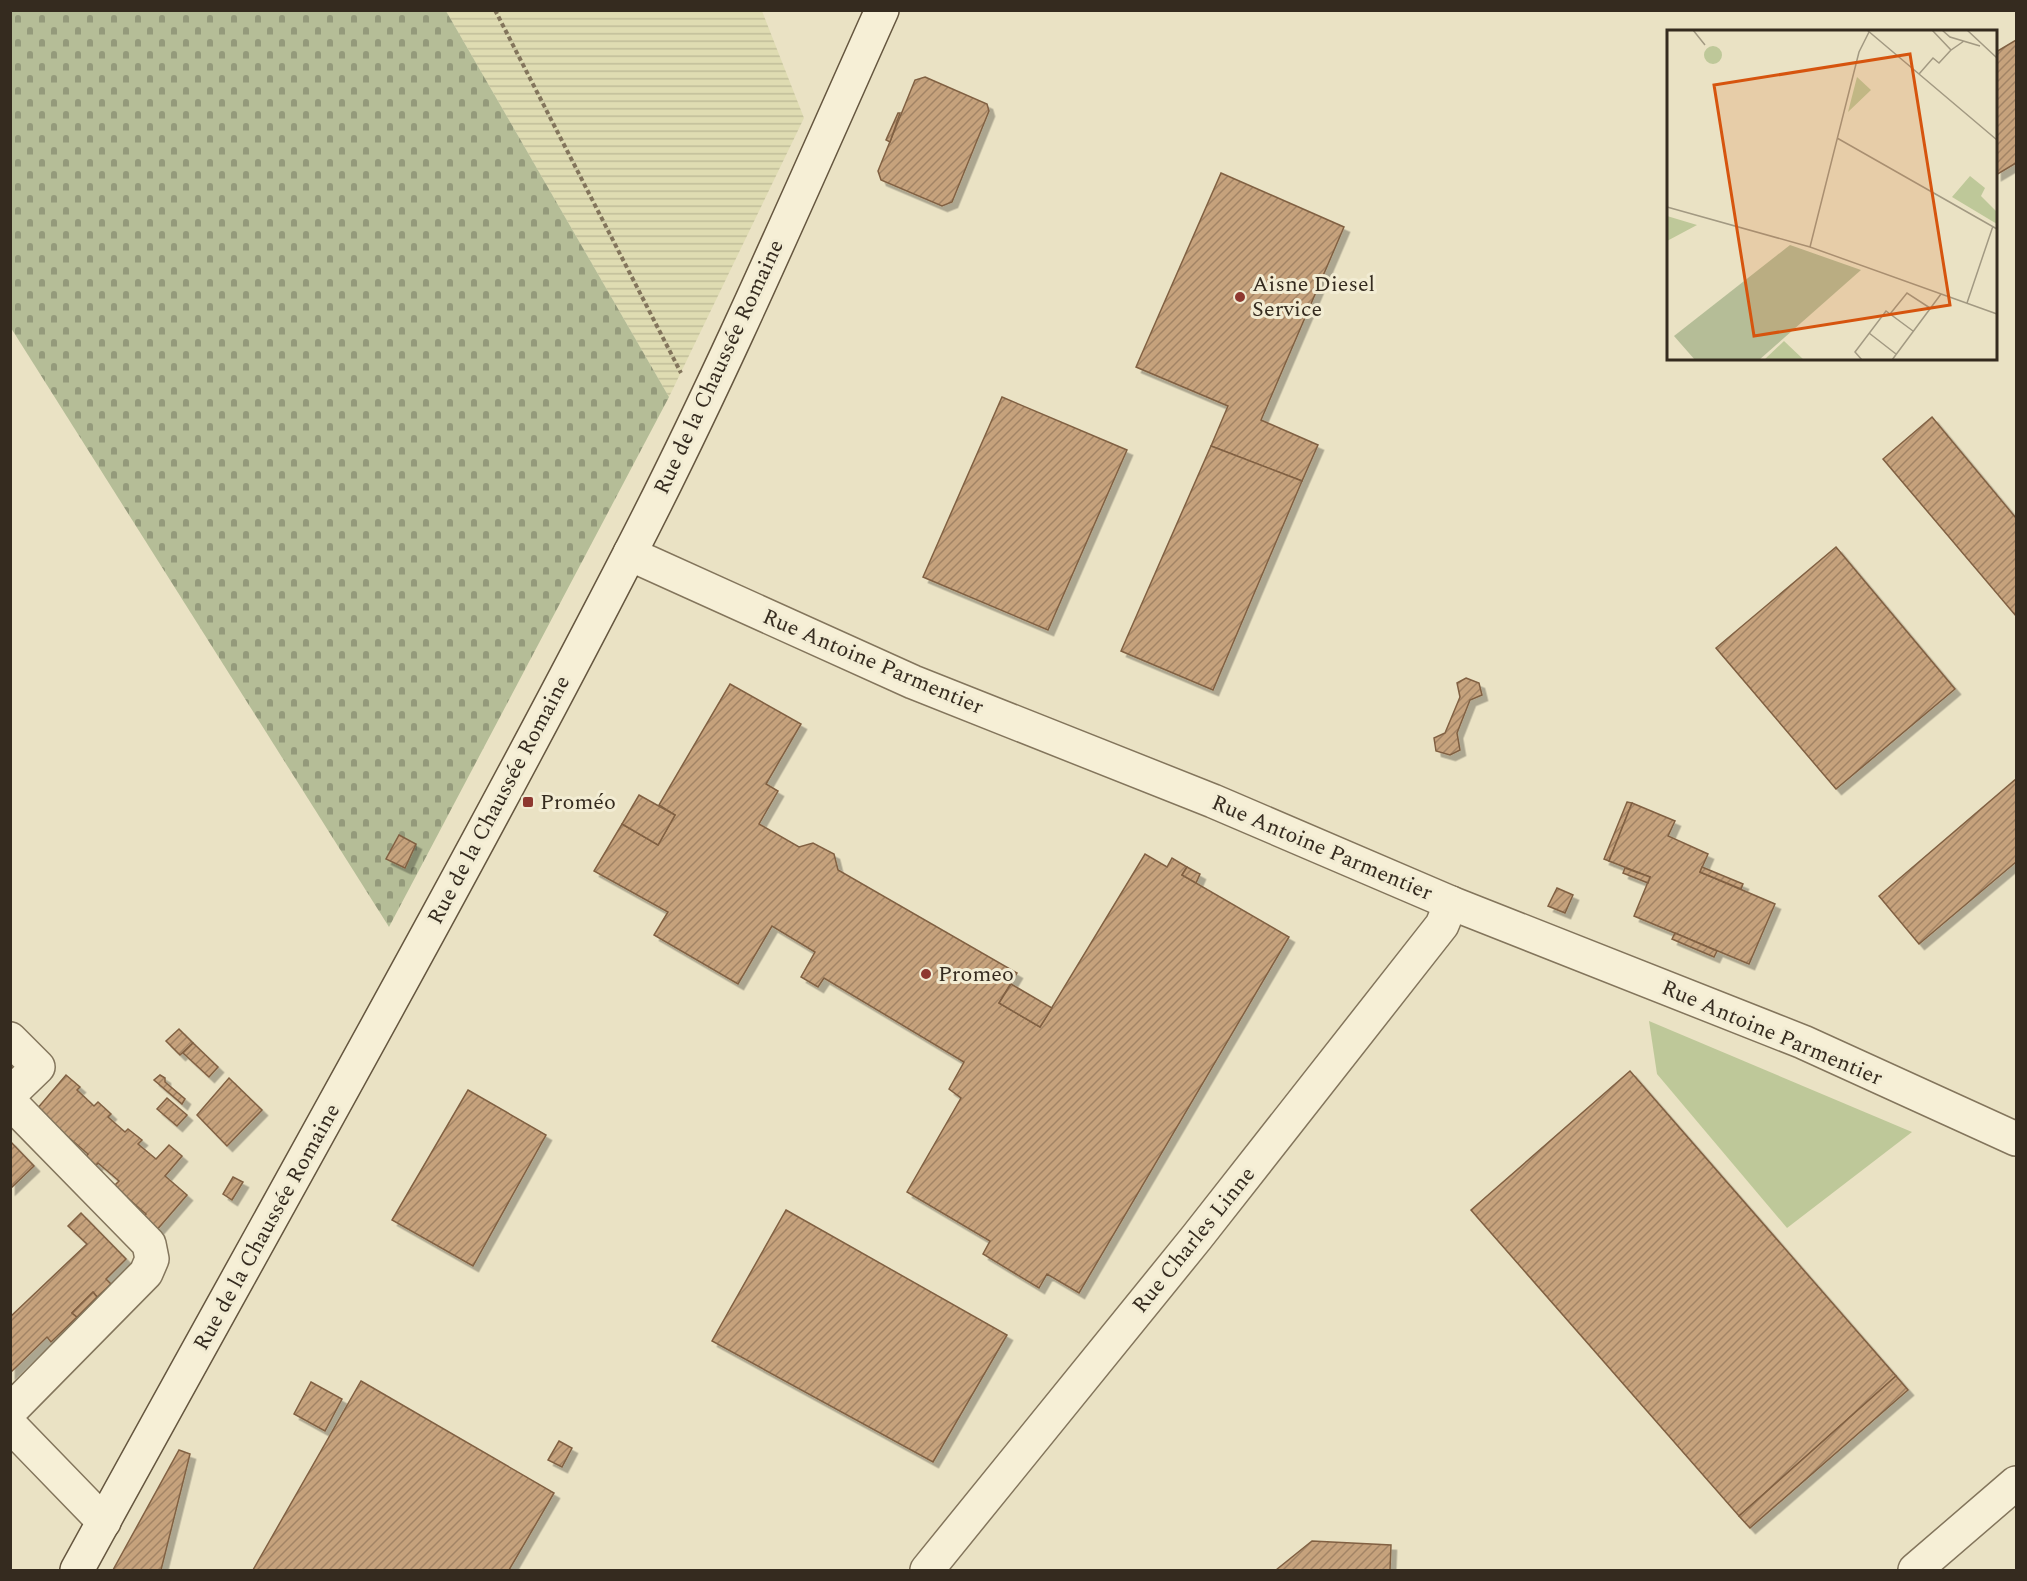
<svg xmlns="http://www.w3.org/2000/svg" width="2027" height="1581" font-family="Spectral,serif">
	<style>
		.farmland { fill: url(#farmland-rules) }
		.green { fill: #bec899 }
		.cemetery { fill: url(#cemetery-stones) }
		.building { fill: url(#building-hatch); stroke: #816143; stroke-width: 1.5; filter: url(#shadow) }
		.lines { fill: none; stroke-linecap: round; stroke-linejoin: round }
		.street-casing { stroke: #83755c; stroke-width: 36 }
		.secondary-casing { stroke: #65563f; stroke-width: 36 }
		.path { stroke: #83755c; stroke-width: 4; stroke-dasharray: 4.5 3; stroke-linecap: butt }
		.street { stroke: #f6efd6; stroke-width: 33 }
		.secondary { stroke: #f6efd6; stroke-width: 33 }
		.poi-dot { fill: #8e3830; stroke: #f2ecd3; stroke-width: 2 }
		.labels { text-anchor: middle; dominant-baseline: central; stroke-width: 6; stroke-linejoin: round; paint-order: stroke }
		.poi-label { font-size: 22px; fill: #352b1f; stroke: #f2ecd3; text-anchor: start }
		.street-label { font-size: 22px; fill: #352b1f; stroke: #f2ecd3 }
		.inset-road { fill: none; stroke: #a29982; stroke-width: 1.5 }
		.view { fill: #d6540e; fill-opacity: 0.15; stroke: #d6540e; stroke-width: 3 }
		.inset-edge { fill: none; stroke: #352b1f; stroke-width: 3 }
	</style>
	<defs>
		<pattern id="farmland-rules" width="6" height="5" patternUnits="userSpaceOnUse" patternTransform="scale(1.5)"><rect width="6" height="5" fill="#dfdcb2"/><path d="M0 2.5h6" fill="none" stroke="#c0bd99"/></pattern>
		<pattern id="cemetery-stones" width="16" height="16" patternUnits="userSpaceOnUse" patternTransform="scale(1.5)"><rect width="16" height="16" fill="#b5bd97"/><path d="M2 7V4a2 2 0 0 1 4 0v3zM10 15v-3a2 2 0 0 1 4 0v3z" fill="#949a7b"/></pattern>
		<pattern id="building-hatch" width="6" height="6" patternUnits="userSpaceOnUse" patternTransform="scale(1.5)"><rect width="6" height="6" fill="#c6a27c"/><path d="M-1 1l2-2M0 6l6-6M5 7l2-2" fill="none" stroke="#a28465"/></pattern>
		<filter id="shadow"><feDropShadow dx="5.5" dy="5.5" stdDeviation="0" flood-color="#0004"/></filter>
	</defs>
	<rect width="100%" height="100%" fill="#eae2c4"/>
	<polygon class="farmland" points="446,11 762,11 804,118 669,397"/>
	<polygon class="green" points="1649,1021 1912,1132 1787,1228 1657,1074"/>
	<polygon class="cemetery" points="11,11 446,11 669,397 389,927 11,328"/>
	<g class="building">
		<polygon points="2016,40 2016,163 1996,175 1996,52"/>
		<polygon points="925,77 987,104 989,111 952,202 942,206 881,180 878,171 915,80"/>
		<polygon points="898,113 900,113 890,142 886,140"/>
		<polygon points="1221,173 1344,227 1261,420 1318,445 1302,481 1211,446 1228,406 1136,367"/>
		<polygon points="1002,397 1127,450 1048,630 923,577"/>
		<polygon points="1932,417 2016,518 2016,616 1883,459"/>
		<polygon points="1211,446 1302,481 1213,690 1121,651"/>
		<polygon points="1836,547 1955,689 1836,789 1716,648"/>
		<polygon points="1466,678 1479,683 1482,695 1470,700 1457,733 1460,750 1450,755 1436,751 1434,738 1445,733 1460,697 1457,683"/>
		<polygon points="730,684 801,724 766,784 778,791 759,824 799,847 813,843 834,854 838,870 1017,973 999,1003 1040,1027 1145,854 1167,867 1172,858 1187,867 1182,875 1289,937 1079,1293 1047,1274 1039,1288 983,1254 990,1241 907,1192 961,1098 949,1089 964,1062 824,978 818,987 801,977 815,952 772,926 738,984 654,935 668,912 594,871 622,824 658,845 675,815 659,805"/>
		<polygon points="2016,779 2016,862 1919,944 1879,896"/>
		<polygon points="639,795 675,815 658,845 622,824"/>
		<polygon points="1627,802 1632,803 1609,861 1604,859"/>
		<polygon points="1632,803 1675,821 1668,836 1708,854 1700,872 1775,904 1749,964 1634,916 1650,877 1609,861"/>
		<polygon points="399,835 416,844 405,868 386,859"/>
		<polygon points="1187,867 1200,874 1196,883 1182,875"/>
		<polygon points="1702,867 1743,884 1741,889 1700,872"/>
		<polygon points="1625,868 1650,877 1648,883 1623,873"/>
		<polygon points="1557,888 1573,895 1565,913 1548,906"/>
		<polygon points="1675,933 1717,951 1714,957 1672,939"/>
		<polygon points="1011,984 1052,1008 1040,1027 999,1003"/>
		<polygon points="179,1029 193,1043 180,1055 166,1041"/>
		<polygon points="193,1043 218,1067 209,1077 183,1053"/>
		<polygon points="1630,1071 1896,1376 1739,1516 1471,1210"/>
		<polygon points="66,1075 80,1087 77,1090 94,1106 98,1102 111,1114 108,1117 125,1132 128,1129 142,1140 138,1144 156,1159 169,1145 182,1156 165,1176 187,1195 156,1231 142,1219 146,1214 114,1186 119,1181 98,1163 94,1168 84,1159 88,1154 67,1136 63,1141 54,1132 58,1127 37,1109"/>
		<polygon points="160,1075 165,1078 165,1082 185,1099 182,1104 154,1080"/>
		<polygon points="229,1078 262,1110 227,1146 197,1115"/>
		<polygon points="468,1090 546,1135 473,1266 392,1220"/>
		<polygon points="167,1098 187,1115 177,1126 157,1109"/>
		<polygon points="10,1141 34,1166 10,1189"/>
		<polygon points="233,1177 243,1182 232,1200 223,1194"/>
		<polygon points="786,1210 1007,1335 933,1462 712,1341"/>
		<polygon points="81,1213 126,1259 106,1279 111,1284 97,1297 93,1292 72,1313 77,1317 51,1342 47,1337 10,1373 10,1317 87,1244 68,1226"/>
		<polygon points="93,1292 97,1297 77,1317 72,1313"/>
		<polygon points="1896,1376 1908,1390 1750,1528 1739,1516"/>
		<polygon points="361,1381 554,1493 509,1570 253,1570"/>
		<polygon points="311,1382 342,1399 325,1431 294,1414"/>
		<polygon points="559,1441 572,1448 562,1467 548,1460"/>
		<polygon points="179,1450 190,1454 161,1570 113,1570"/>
		<polygon points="1312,1541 1391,1545 1390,1570 1276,1570"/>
	</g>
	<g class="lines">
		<defs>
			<g id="street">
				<polyline points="630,553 643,560 913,682 1213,801 1451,903 1803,1042 2016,1139"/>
				<polyline points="10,1039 38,1067 10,1094"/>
				<polyline points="10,1102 149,1244 152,1259 146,1273 10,1411"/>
				<polyline points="10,1425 104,1522"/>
				<polyline points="927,1570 1197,1237 1442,925 1451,903"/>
				<polyline points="1915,1570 2016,1483"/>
			</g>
			<path id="secondary" d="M77 1570C262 1232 453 897 629 555 721 377 800 193 882 10"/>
		</defs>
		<use href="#street" class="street-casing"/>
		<use href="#secondary" class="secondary-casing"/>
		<polyline class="path" points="495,10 681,373"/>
		<use href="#street" class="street"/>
		<use href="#secondary" class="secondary"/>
	</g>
	<g class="poi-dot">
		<circle cx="1240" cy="297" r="6"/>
		<rect x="522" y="796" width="12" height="12" rx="3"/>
		<circle cx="926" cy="974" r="6"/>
	</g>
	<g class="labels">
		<g class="poi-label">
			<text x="1252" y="284">Aisne Diesel<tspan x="1252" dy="25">Service</tspan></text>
			<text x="540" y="802">Proméo</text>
			<text x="938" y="974">Promeo</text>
		</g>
		<g class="street-label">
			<text transform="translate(719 367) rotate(-65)">Rue de la Chaussée Romaine</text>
			<text transform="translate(873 662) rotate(23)">Rue Antoine Parmentier</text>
			<text transform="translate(499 800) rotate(-62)">Rue de la Chaussée Romaine</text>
			<text transform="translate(1322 848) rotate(23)">Rue Antoine Parmentier</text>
			<text transform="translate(1772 1033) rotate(23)">Rue Antoine Parmentier</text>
			<text transform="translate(267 1227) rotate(-61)">Rue de la Chaussée Romaine</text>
			<text transform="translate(1194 1240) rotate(-51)">Rue Charles Linne</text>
		</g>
	</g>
	<g transform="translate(1667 30)">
		<rect width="330" height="330" fill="#eae2c4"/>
		<path d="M37 25a9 9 0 1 1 18 0a9 9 0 1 1-18 0ZM190 47 204 60 181 82ZM303 146 318 158 314 166 330 182V194L285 167ZM0 186 30 195 0 211Z" fill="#bec899"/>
		<path d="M123 215 194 240 92 330H28L7 306Z" fill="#b5bd97"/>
		<path d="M117 311 137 330H97Z" fill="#bec899"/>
		<path class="inset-road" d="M26 0 38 15M200 0 330 110M265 0 284 20 297 11M275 0 283 7 313 16M300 0 330 28M252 44 266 28 272 33 284 20M170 108 330 199M0 177 143 217 330 284M143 217 192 22 202 2M300 273 326 196M223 284 240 263 263 278M202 303 229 324M195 330 188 322 219 281 246 301M225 330 274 264"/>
		<path class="view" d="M243 24 283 275 87 306 47 55Z"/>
		<rect width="330" height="330" class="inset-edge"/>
	</g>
	<rect width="2027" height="1581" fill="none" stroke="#352b1f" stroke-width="24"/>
</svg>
